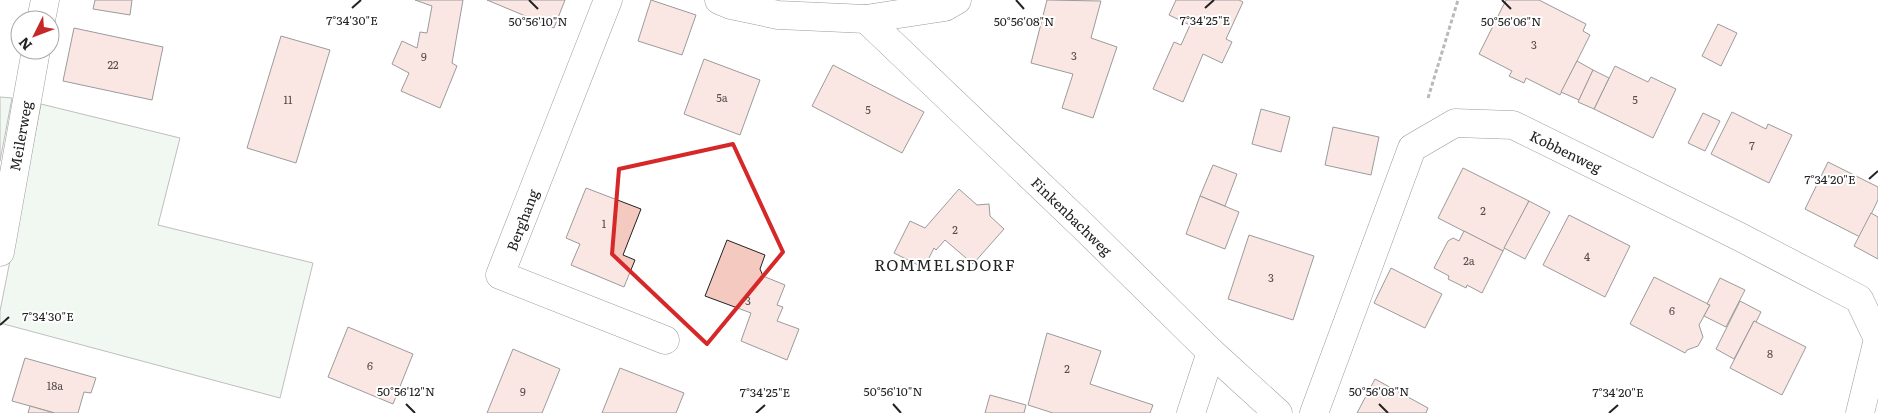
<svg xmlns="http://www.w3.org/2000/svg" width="1878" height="413" font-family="Literata,serif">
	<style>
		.green { fill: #e0efe3; stroke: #6f6f6f }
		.building { fill: #f3c9c0; stroke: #222 }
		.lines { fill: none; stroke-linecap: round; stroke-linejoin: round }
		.minor-casing { stroke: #222; stroke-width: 29 }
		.path { stroke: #646464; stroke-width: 3; stroke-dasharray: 4 2.5; stroke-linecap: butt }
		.minor { stroke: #fff; stroke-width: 28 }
		.marked { fill: none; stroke: #d62828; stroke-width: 4; stroke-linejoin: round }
		.ticks { fill: none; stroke: #222; stroke-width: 2 }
		.labels { text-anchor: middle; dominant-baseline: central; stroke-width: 4; stroke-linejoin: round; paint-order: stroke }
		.number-label { font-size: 11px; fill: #564c4a }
		.street-label { font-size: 14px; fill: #222; stroke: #fff }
		.quarter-label { font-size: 16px; letter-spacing: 1px; fill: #222; stroke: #fff }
		.ticks-label { font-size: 12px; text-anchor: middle; fill: #222; stroke: #fff; stroke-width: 4; stroke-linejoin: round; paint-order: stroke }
	</style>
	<rect width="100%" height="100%" fill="#fff"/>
	<g class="green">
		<polygon points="0,97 12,98 0,161"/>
		<polygon points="41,104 180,138 158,225 313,263 280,398 0,323 0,311"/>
	</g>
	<g class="building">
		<polygon points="95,0 132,0 130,15 93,9"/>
		<polygon points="415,0 463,0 452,63 457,66 440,108 401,91 409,73 392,64 402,41 417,48 420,32 427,33 432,6"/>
		<polygon points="487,0 565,0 554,28"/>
		<polygon points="651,0 696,15 682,55 638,41"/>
		<polygon points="1047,0 1101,1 1091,38 1117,47 1093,118 1062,108 1073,74 1031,63"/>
		<polygon points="1176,0 1239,0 1243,2 1226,39 1232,42 1222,63 1203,54 1183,102 1153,89 1174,42 1181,45 1190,25 1169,15"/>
		<polygon points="1506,0 1539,0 1586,24 1583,31 1590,35 1560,95 1526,78 1524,83 1509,76 1512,71 1479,54"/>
		<polygon points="1718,24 1737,33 1721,66 1702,56"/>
		<polygon points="74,28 163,47 152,100 63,81"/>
		<polygon points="281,36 330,50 296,163 247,148"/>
		<polygon points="704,59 760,80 740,135 684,114"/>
		<polygon points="1577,61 1593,70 1579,100 1561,92"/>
		<polygon points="833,65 924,112 902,153 812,106"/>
		<polygon points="1615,66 1648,82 1651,77 1676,89 1653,138 1594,109"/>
		<polygon points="1593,70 1609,78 1594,109 1578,102"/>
		<polygon points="1261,109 1290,117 1281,152 1252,144"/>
		<polygon points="1732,112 1766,129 1768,124 1792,135 1769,183 1711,154"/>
		<polygon points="1703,113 1720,121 1705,151 1688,143"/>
		<polygon points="1333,127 1379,137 1371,175 1325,165"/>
		<polygon points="1828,162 1878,187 1878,200 1860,237 1805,209"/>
		<polygon points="1213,165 1237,174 1225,206 1200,196"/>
		<polygon points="1463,168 1529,201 1503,251 1438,218"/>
		<polygon points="586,188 641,209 623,255 635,260 624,287 571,265 580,244 566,238"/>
		<polygon points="959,189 977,205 989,204 990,216 1004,229 973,264 945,240 936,250 934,248 924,268 894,253 910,221 925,228"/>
		<polygon points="1200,196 1239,212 1225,249 1186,234"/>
		<polygon points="1529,201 1550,212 1525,259 1504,248"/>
		<polygon points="1871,213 1878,217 1878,259 1854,246"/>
		<polygon points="1569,215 1630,246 1605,297 1543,265"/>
		<polygon points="1464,231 1503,251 1482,293 1467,285 1466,288 1448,279 1449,276 1434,268 1448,241 1453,238 1459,241"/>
		<polygon points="1249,235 1314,256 1293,320 1228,299"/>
		<polygon points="727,240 765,255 760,269 763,276 785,285 777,305 783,307 777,321 799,329 787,360 741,341 751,313 705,296"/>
		<polygon points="1391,268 1442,294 1425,328 1374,303"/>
		<polygon points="1654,277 1710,305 1699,325 1703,337 1698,346 1687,350 1685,353 1630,324"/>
		<polygon points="1720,278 1745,290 1726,327 1704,316 1710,305 1707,304"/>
		<polygon points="1740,301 1761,312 1756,322 1754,321 1734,359 1716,349"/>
		<polygon points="1754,321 1806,347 1782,395 1730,368"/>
		<polygon points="348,327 413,354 393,404 328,377"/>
		<polygon points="1047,333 1101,351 1090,384 1153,405 1150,413 1053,413 1028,405"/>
		<polygon points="513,349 560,369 542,413 487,413"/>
		<polygon points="25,358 96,378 91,393 84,392 78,413 55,413 12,401"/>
		<polygon points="620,368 684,393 676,413 602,413"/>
		<polygon points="1375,379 1428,408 1426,413 1357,413"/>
		<polygon points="990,395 1026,405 1024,413 985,413"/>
		<polygon points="30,406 54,413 28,413"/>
	</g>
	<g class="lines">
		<defs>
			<g id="minor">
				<polyline points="608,0 500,275 665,340"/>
				<polyline points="719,0 731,5 778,15 866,19 945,7 957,0"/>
				<polyline points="866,19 1085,228 1211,352 1278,413"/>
				<polyline points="41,20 45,0"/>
				<polyline points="0,252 36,50"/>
				<polyline points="1191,413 1211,352"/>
				<polyline points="1314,413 1412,148 1455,123 1513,125 1740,237 1859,299 1878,339 1860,413"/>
			</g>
		</defs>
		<use href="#minor" class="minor-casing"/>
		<polyline class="path" points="1428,98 1458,0"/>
		<use href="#minor" class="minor"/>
	</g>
	<path d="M0 0H1878V413H0ZM733 144 783 252 707 344 612 254 619 169Z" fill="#fff" fill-opacity=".55" fill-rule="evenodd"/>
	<path class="marked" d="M733 144 783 252 707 344 612 254 619 169Z"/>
	<path class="ticks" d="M529 0 538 9M1016 0 1024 9M1502 0 1511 9M352 8 361 0M1205 8 1214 0M1869 179 1878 171M0 325 9 317M406 404 415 413M893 404 901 413M1379 404 1388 413M756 413 765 405M1609 413 1618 405"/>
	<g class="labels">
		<g class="number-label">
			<text x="1534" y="44">3</text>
			<text x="1074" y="55">3</text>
			<text x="424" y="56">9</text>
			<text x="113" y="64">22</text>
			<text x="722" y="97">5a</text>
			<text x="288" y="99">11</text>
			<text x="1635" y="99">5</text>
			<text x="868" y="109">5</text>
			<text x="1752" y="145">7</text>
			<text x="1483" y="210">2</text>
			<text x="604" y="223">1</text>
			<text x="955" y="229">2</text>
			<text x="1587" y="256">4</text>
			<text x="1469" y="260">2a</text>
			<text x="1271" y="277">3</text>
			<text x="748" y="300">3</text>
			<text x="1672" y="310">6</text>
			<text x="1770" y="353">8</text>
			<text x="370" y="365">6</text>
			<text x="1067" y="368">2</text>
			<text x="55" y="385">18a</text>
			<text x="523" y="391">9</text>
		</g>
		<g class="street-label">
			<text transform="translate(20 136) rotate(-80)">Meilerweg</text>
			<text transform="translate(1566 151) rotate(26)">Kobbenweg</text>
			<text transform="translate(1072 216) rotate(44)">Finkenbachweg</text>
			<text transform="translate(522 220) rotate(-69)">Berghang</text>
		</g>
		<g class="quarter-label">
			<text x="945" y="264">ROMMELSDORF</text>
		</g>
	</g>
	<g class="ticks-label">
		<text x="352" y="25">7°34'30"E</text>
		<text x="1205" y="25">7°34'25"E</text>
		<text x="538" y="26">50°56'10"N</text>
		<text x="1024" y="26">50°56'08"N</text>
		<text x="1511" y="26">50°56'06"N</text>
		<text x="1830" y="184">7°34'20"E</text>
		<text x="48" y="321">7°34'30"E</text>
		<text x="406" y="396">50°56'12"N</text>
		<text x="893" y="396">50°56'10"N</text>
		<text x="1379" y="396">50°56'08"N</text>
		<text x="765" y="397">7°34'25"E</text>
		<text x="1618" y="397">7°34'20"E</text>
	</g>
	<g transform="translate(35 35) rotate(228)"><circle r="24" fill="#ffffff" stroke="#a7a7a7"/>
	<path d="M0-4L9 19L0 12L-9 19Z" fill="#c62828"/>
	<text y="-8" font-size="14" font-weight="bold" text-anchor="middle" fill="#222222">N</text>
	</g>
</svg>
